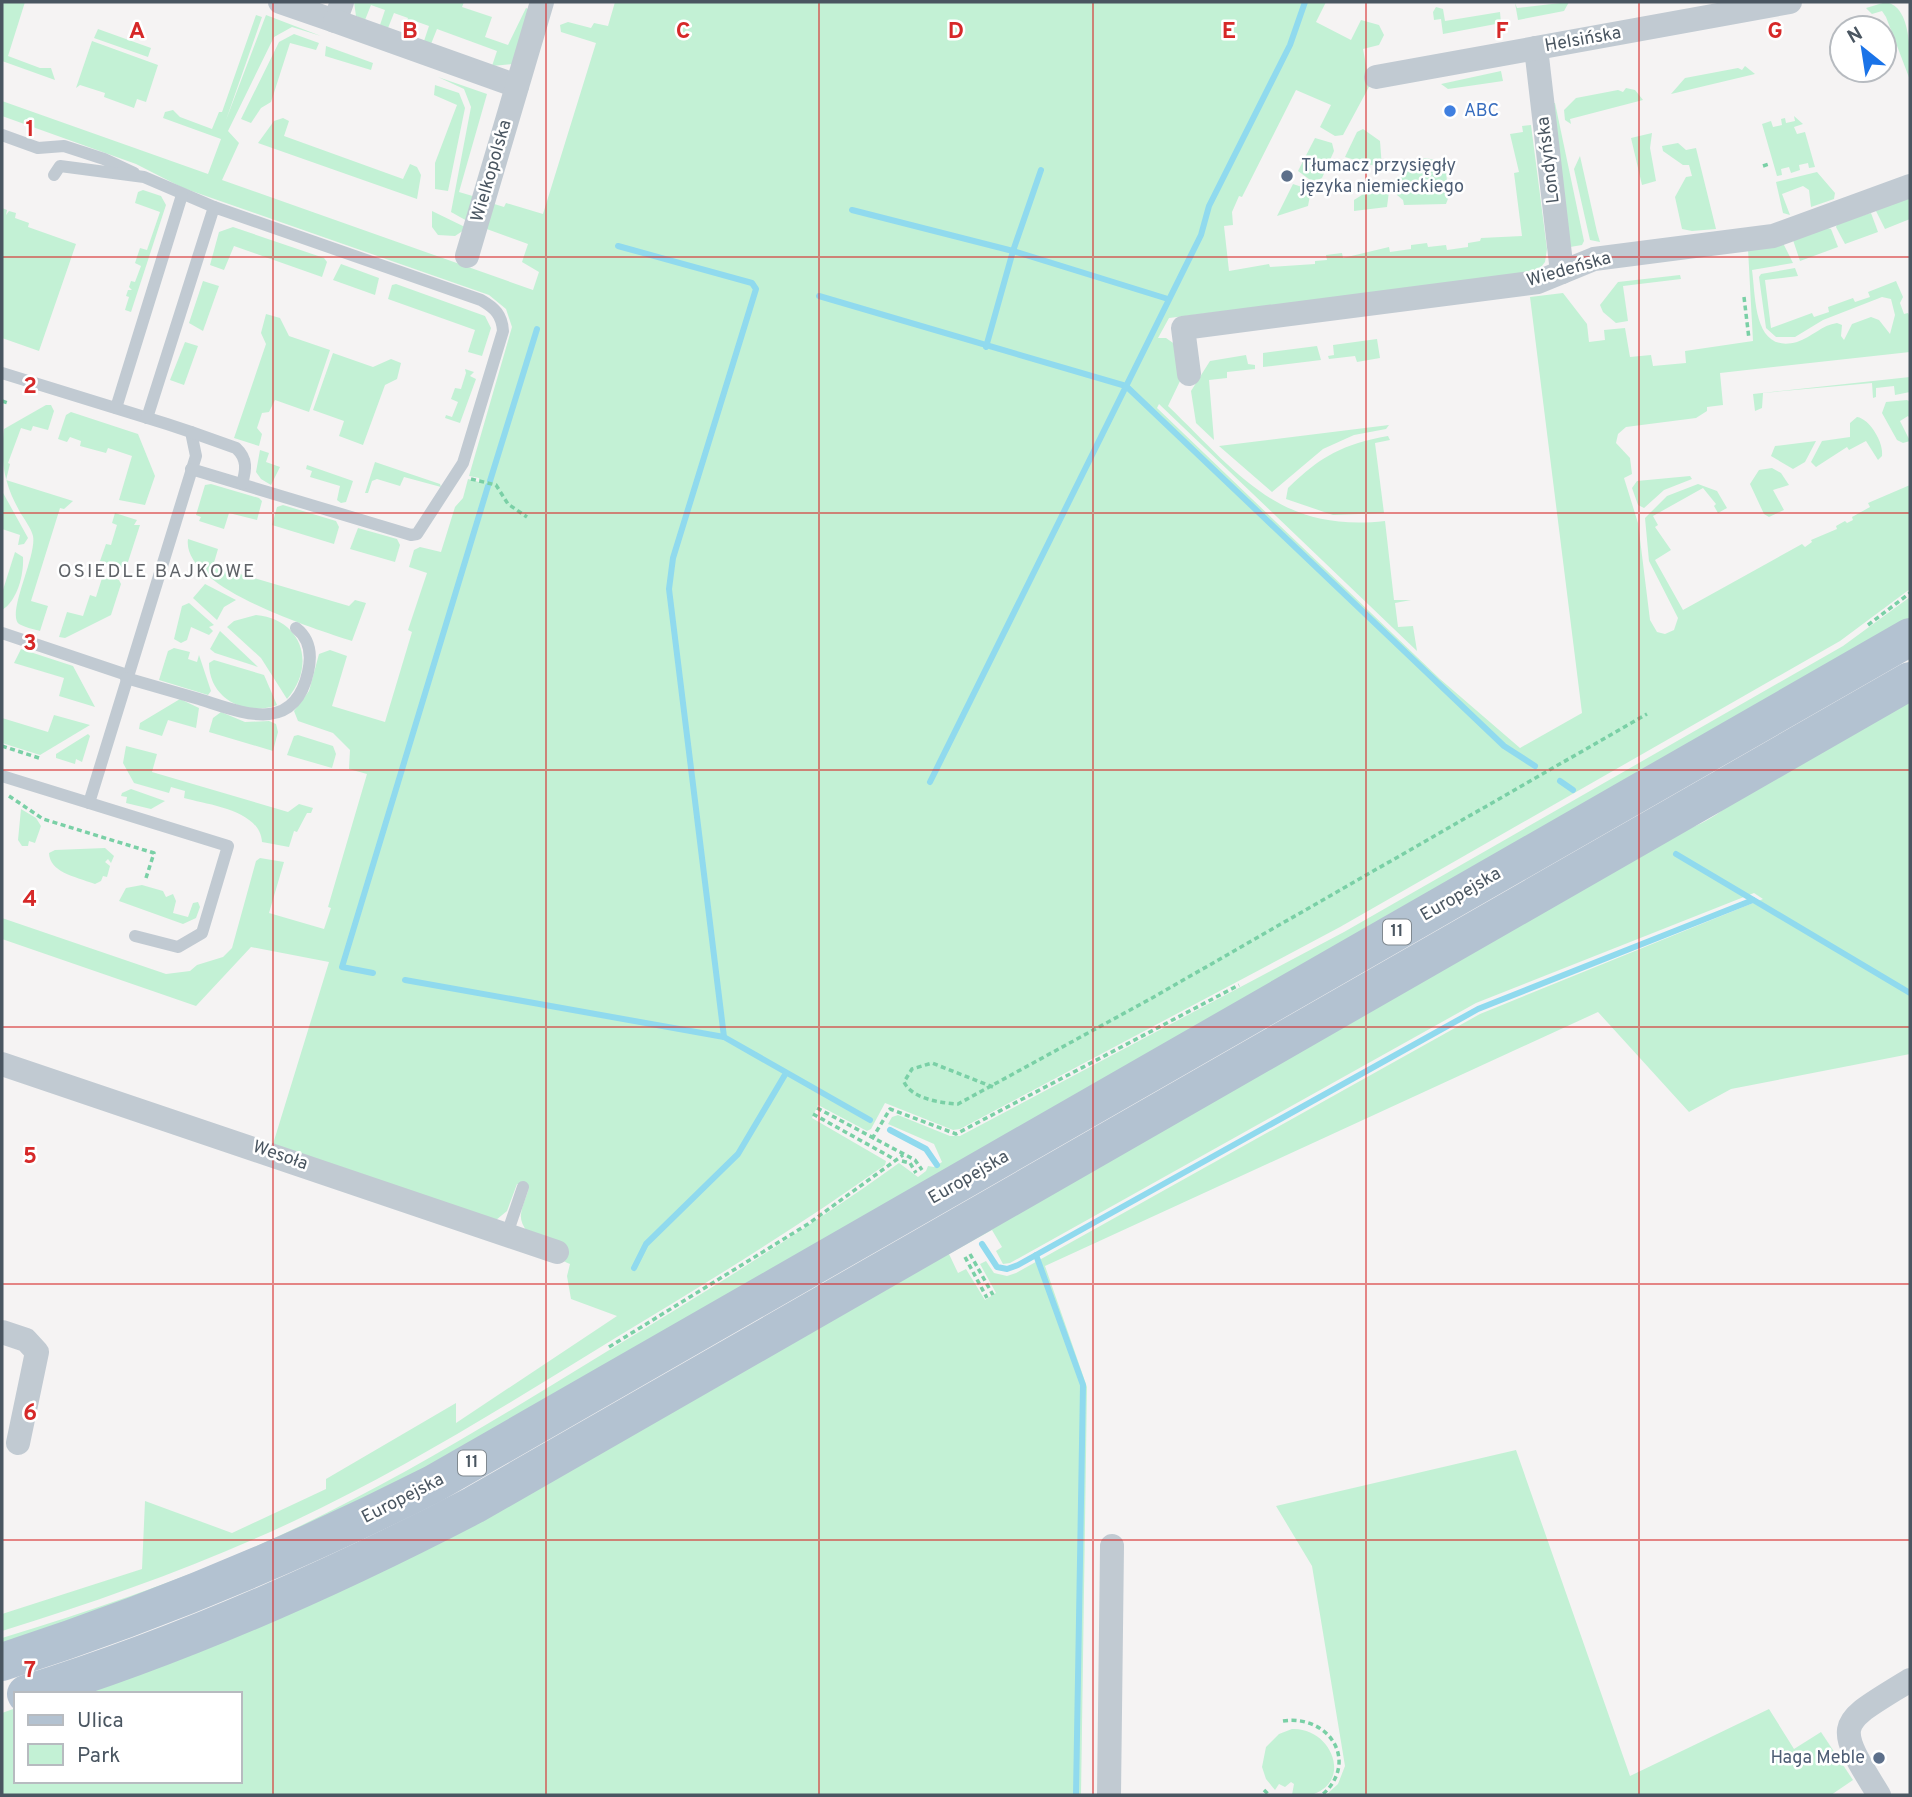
<svg xmlns="http://www.w3.org/2000/svg" width="1912" height="1797" font-family="Overpass,sans-serif">
	<style>
		.green { fill: #c3f1d5; fill-rule: evenodd }
		.lines { fill: none; stroke-linecap: round; stroke-linejoin: round }
		.stream { stroke: #90daee; stroke-width: 6 }
		.path { stroke: #7ad0a6; stroke-width: 3.5; stroke-dasharray: 5 3.5; stroke-linecap: butt }
		.lane { stroke: #c1cad2; stroke-width: 12 }
		.street { stroke: #c1cad2; stroke-width: 24 }
		.primary { stroke: #b3c2d1; stroke-width: 38 }
		.grid { fill: none; stroke: #d62828; stroke-width: 2; stroke-opacity: 0.55 }
		.shop-dot { fill: #3f7fe0; stroke: #fff; stroke-width: 2.5 }
		.service-dot { fill: #5c6f8a; stroke: #fff; stroke-width: 2.5 }
		.labels { text-anchor: middle; dominant-baseline: central; stroke-width: 5; stroke-linejoin: round; paint-order: stroke }
		.shield { fill: #fff; stroke: #808990; stroke-width: 2 }
		.shield-label { font-size: 16px; font-weight: bold; fill: #4a5661 }
		.street-label { font-size: 18px; fill: #4a5661; stroke: #fff }
		.shop-label { font-size: 18px; fill: #366cbe; stroke: #fff; text-anchor: start }
		.service-label { font-size: 18px; fill: #4e5e75; stroke: #fff; text-anchor: start }
		.neighbourhood-label { font-size: 19px; letter-spacing: 2px; fill: #5f6368; stroke: #fff }
		.grid-label { font-size: 23px; text-anchor: middle; font-weight: bold; fill: #d62828; stroke: #fff; stroke-width: 5; stroke-linejoin: round; paint-order: stroke }
	</style>
	<rect width="100%" height="100%" fill="#f5f3f3"/>
	<g class="green">
		<polygon points="2,2 25,2 8,56 40,68 51,68 55,80 2,61"/>
		<polygon points="354,2 464,2 462,7 492,17 485,37 508,45 526,8 533,11 513,64 492,66 497,51 437,29 431,44 424,41 429,26 415,21 410,36 402,34 408,18 394,13 388,28 380,25 385,10 371,5 365,20 356,16"/>
		<path d="M615 2H1326L1316 22 1351 40 1361 20 1379 25 1384 35 1379 45 1363 49 1370 85 1343 135 1335 136 1320 127 1331 105 1296 90 1242 197 1239 196 1232 212 1233 225 1224 226 1229 271 1269 264 1270 267 1315 264V261L1327 260 1326 255 1342 253 1343 258 1389 247 1390 252 1411 249V245L1427 243 1428 247 1446 245 1447 250 1468 247V243L1480 241 1481 238 1522 236 1514 173 1519 172 1510 134 1523 132 1522 126 1531 125 1547 249 1545 262 1537 272 1169 318 1158 338H1166L1176 345 1181 379 1168 406C1238 473 1278 533 1385 521L1394 600H1411L1395 603 1398 627 1413 626 1417 651 1159 404 1157 408 1440 679 1520 748 1582 713 1530 297 1563 293 1587 324 1589 342 1605 340 1604 330 1625 328 1630 357 1651 355 1653 366 1686 363 1685 351 1753 341 1748 249 1783 243 1793 263 1752 270C1756 298 1753 354 1797 342 1812 337 1822 325 1837 323L1842 325 1841 336 1844 340 1852 324 1871 317 1879 320 1890 334 1895 315 1891 299 1882 297 1823 320 1795 337H1776L1766 328 1759 277 1761 274 1795 268 1798 276 1765 280 1771 328 1812 313 1814 317 1829 312 1828 307 1853 298 1855 302 1870 297 1868 292 1896 281 1903 297 1900 303 1904 314 1908 313 1910 317V352L1720 373 1723 405 1707 407V411L1696 418 1626 427 1618 434 1616 443 1630 458 1632 474 1624 478 1638 523 1650 620 1657 632 1665 634 1674 630 1678 618 1649 561 1645 518 1667 496 1698 484 1717 491 1727 508 1718 513 1714 506 1716 504 1703 488 1653 516 1658 525 1655 527 1671 550 1655 560 1683 610 1802 544 1805 547 1812 542 1811 540 1837 529 1836 526 1845 521 1847 523 1853 520 1852 517 1870 507 1868 503 1910 485V589L1840 641 1340 927 960 1129 953 1130 885 1103 871 1129 867 1131 818 1105 812 1118 886 1161 885 1165C798 1227 708 1282 617 1337 511 1402 407 1468 294 1521 200 1565 102 1600 2 1631V1614L142 1569 145 1501 232 1533 326 1489V1479L456 1403V1423L617 1316 571 1299 567 1276 570 1264C555 1258 518 1233 521 1214 522 1205 527 1196 529 1187L517 1184 507 1211 496 1220 273 1144 329 962 251 947 196 1006 2 939V918L166 974 190 971 197 965 223 957 232 948 256 861 260 858 284 862 269 913 324 929 331 908 328 907 367 774 349 769 350 750 333 733 298 721 294 711 309 691 319 654 330 650 347 656 332 706 385 722 412 632 408 630 427 573 409 567 414 550 420 547 441 552 455 507 463 498 468 479 479 482V478L469 476 512 327 506 309 489 295 183 188 136 164 2 116V101L208 174 221 139 163 118 165 112 173 110 180 117 212 129 219 112H222L256 15 262 17 226 120 266 15 321 36 292 27 274 37 228 131 239 143 222 180 533 290 539 272 522 262 528 244 484 228 491 203 504 207 506 203 543 214 596 43 561 32 560 25 568 22 591 28 594 23 608 26Z"/>
		<polygon points="1569,2 1564,11 1518,20 1515,3 1517,8"/>
		<path d="M1886 2C1912 7 1910 54 1910 80L1886 17 1882 11 1872 14 1866 8Z"/>
		<polygon points="1436,7 1443,9 1445,21 1500,12 1501,23 1443,34 1441,19 1434,20 1433,12"/>
		<polygon points="98,29 151,48 148,57 94,38"/>
		<polygon points="294,34 319,43 316,50 290,43 271,102 261,108 251,123 241,119 279,42"/>
		<polygon points="92,41 158,65 146,102 137,99 134,108 104,97 105,93 80,85 76,88"/>
		<polygon points="326,46 373,63 371,70 325,56"/>
		<polygon points="1745,66 1755,74 1671,94 1685,78 1738,68 1742,70"/>
		<polygon points="1501,71 1503,81 1448,89 1441,84"/>
		<polygon points="438,77 487,94 459,192 476,197 469,222 451,212 471,107 464,89"/>
		<polygon points="435,85 459,93 465,108 448,191 435,189 435,163 457,105 434,95"/>
		<polygon points="1626,88 1635,90 1643,100 1570,119 1571,124 1565,120 1564,110 1576,98 1618,90 1623,92"/>
		<polygon points="1549,103 1555,103 1584,241 1582,245 1570,247"/>
		<polygon points="1794,116 1803,124 1794,127 1797,134 1805,132 1815,167 1809,168 1808,163 1799,165 1800,170 1791,173 1789,167 1781,169 1782,175 1777,176 1762,124 1771,121 1773,127 1782,125 1781,119 1785,118 1786,123 1795,121"/>
		<polygon points="283,118 289,121 284,136 403,179 410,164 417,167 421,175 417,199 258,143 274,121"/>
		<polygon points="1363,129 1380,141 1382,168 1345,157 1357,132"/>
		<polygon points="1652,133 1650,148 1656,181 1642,185 1631,138"/>
		<polygon points="1315,138 1332,143 1334,151 1322,178 1313,182 1298,171"/>
		<polygon points="1678,143 1686,150 1696,148 1716,229 1692,231 1682,229 1675,197 1686,177 1692,176 1689,165 1683,165 1663,151 1662,146"/>
		<polygon points="1580,156 1597,232 1600,242 1590,240 1574,169"/>
		<polygon points="1426,158 1434,160 1440,171 1446,173 1449,196 1446,204 1404,205 1403,200 1397,195 1396,177 1402,177 1416,161"/>
		<polygon points="1817,172 1835,193 1834,199 1811,207 1809,190 1803,186 1782,194 1790,215 1783,213 1776,182"/>
		<polygon points="1384,181 1390,183 1387,207 1354,211 1354,200"/>
		<polygon points="1293,184 1311,190 1308,206 1277,216"/>
		<polygon points="143,190 161,196 166,205 131,312 125,310 129,297 126,296 128,290 132,290 129,287 131,281 135,282 141,266 135,263 140,248 147,250 160,212 135,203 138,192"/>
		<polygon points="1910,194 1910,219 1885,229 1876,211"/>
		<polygon points="2,208 7,210 6,215 9,211 16,213 15,218 29,223 28,227 76,244 39,351 2,338"/>
		<polygon points="432,211 467,228 455,236 438,235 432,227"/>
		<polygon points="1871,213 1878,232 1845,244 1836,227 1838,222"/>
		<polygon points="233,227 324,258 327,262 322,277 234,246 224,270 210,265 219,232"/>
		<polygon points="1824,227 1831,229 1838,247 1800,261 1793,240"/>
		<polygon points="341,264 379,278 375,295 333,280"/>
		<polygon points="1680,275 1681,279 1623,286 1628,321 1616,323 1603,312 1600,305 1618,282"/>
		<polygon points="203,281 219,286 203,331 189,323"/>
		<polygon points="396,284 485,316 491,328 482,356 468,352 475,330 388,299 392,285"/>
		<polygon points="266,314 280,318 289,336 330,350 309,412 275,400 269,412 262,413 257,428 262,434 259,446 234,438 266,344 261,333"/>
		<polygon points="1377,339 1380,358 1357,362 1355,356 1329,359 1328,356 1334,355 1333,345"/>
		<polygon points="185,342 198,346 184,385 170,380"/>
		<polygon points="1317,346 1321,360 1263,367 1263,353"/>
		<polygon points="333,353 373,367 391,359 401,363 397,379 385,385 363,445 339,436 344,421 313,410"/>
		<polygon points="1246,355 1248,364 1255,365 1255,369 1227,372 1227,378 1209,380 1214,440 1196,423 1191,391 1210,361"/>
		<polygon points="465,369 474,372 470,376 476,379 460,423 445,418 446,415 452,417 458,402 451,399 455,388 461,389 466,373"/>
		<polygon points="1910,377 1910,392 1895,395 1894,386 1876,388 1876,397 1873,398 1872,383 1763,393 1762,408 1755,411 1753,394"/>
		<polygon points="1907,400 1910,402 1910,418 1908,416 1900,421 1910,441 1903,443 1897,440 1882,413 1886,402"/>
		<path d="M46 405H51L54 411 48 430 33 426 31 431 21 428 8 463 10 464 6 480 73 501 64 509 60 508 31 601 48 606 40 631C33 629 24 627 19 624 6 614 37 556 33 536 31 528 24 519 20 512 4 484 0 461 4 429Z"/>
		<polygon points="71,412 138,434 155,476 145,505 119,500 132,456 108,448 106,453 80,446 81,441 70,437 67,442 58,439 66,415"/>
		<path d="M1857 417C1870 419 1884 443 1882 456L1878 460 1866 441 1849 450 1847 447 1816 467 1811 462 1822 441 1850 437V423Z"/>
		<polygon points="1389,425 1386,429 1354,435 1323,449 1272,492 1219,446"/>
		<path d="M1388 436 1390 440 1375 443 1384 513 1333 515 1286 499 1288 488C1321 456 1343 444 1388 436Z"/>
		<polygon points="1816,441 1805,462 1793,469 1771,456 1775,446"/>
		<polygon points="260,450 269,453 266,462 280,467 271,485 261,479 256,472"/>
		<polygon points="375,462 440,484 441,487 404,477 400,486 377,479 372,481 368,493 365,493"/>
		<polygon points="307,465 353,481 346,502 341,503 337,500 340,486 310,477 312,471 306,469"/>
		<polygon points="1772,468 1781,473 1789,485 1773,490 1784,510 1769,517 1764,514 1750,484 1759,470"/>
		<polygon points="1690,476 1692,479 1664,490 1644,508 1638,505 1632,488 1637,481"/>
		<polygon points="211,484 259,498 262,501 257,520 229,513 224,529 199,521 201,517 196,515 205,485"/>
		<polygon points="2,491 28,538 24,544 18,545 20,535 2,529"/>
		<polygon points="283,505 336,521 339,527 334,544 272,525 277,507"/>
		<polygon points="115,513 137,520 134,525 140,525 127,565 122,567 100,561 106,544 111,545 117,525 112,523"/>
		<polygon points="358,528 397,539 400,545 395,562 350,549"/>
		<path d="M188 539 218 549 213 566 349 606 355 600 366 603 352 641C315 629 181 587 188 539Z"/>
		<path d="M15 552 23 557C24 575 17 601 2 610V593Z"/>
		<polygon points="103,575 119,580 121,584 111,615 65,638 59,637 67,612 83,616 90,595 96,597"/>
		<polygon points="205,584 236,600 224,607 217,620 193,598"/>
		<path d="M1910 597V620L375 1501 2 1650V1638C103 1607 203 1573 298 1527 405 1476 505 1414 606 1352 706 1292 804 1231 899 1163L918 1177 926 1171 928 1166 934 1167 942 1162 934 1144 888 1124 892 1117 898 1115 950 1136H960L1344 932 1843 646Z"/>
		<polygon points="189,603 214,625 209,627 213,631 209,635 191,627 187,640 181,643 174,639 182,606"/>
		<path d="M256 615C302 619 317 665 287 699L261 658 227 627 234 621Z"/>
		<polygon points="220,631 258,667 215,653 210,649"/>
		<polygon points="174,648 190,652 188,659 197,662 199,655 211,691 208,695 159,680 168,651"/>
		<polygon points="21,649 73,666 95,707 59,696 64,678 14,663"/>
		<path d="M214 660 264 675 277 705C246 717 209 699 209 663Z"/>
		<path d="M1910 693V1054L1731 1089 1689 1112 1598 1012 1045 1266 1087 1387 1081 1795H2V1713L16 1708V1781H240V1694H63L203 1644 1661 837C1696 829 1721 816 1744 790ZM1754 893 1763 899 1480 1014 1016 1273 1007 1276 994 1273 986 1261 980 1264 996 1293 985 1300 966 1269 958 1273 949 1254 992 1230 1002 1247 996 1251 1003 1264 1010 1263 1476 1003Z"/>
		<polygon points="180,699 199,708 196,728 168,720 162,736 139,729 140,723"/>
		<polygon points="221,712 245,722 269,721 276,724 278,732 273,751 209,732 213,718"/>
		<polygon points="54,715 90,725 40,755 2,743 2,718 48,732"/>
		<polygon points="88,734 90,736 82,762 76,759 75,764 56,758 56,754"/>
		<polygon points="298,735 333,746 336,754 332,768 287,755 294,736"/>
		<path d="M126 746 157 754 152 772 288 812 299 804 313 808 311 813H307L297 832 294 831 289 847 262 842C260 810 209 805 184 798L185 791 171 787 169 793 134 783 123 763Z"/>
		<polygon points="131,789 165,801 151,809 126,803 127,797 121,796 122,793"/>
		<polygon points="21,809 36,818 41,826 35,843 29,841 28,846 22,846 18,840"/>
		<path d="M105 848 114 856 111 863 108 859 105 862 110 866 107 877 103 876 101 881 95 884C73 876 50 872 49 853L55 850Z"/>
		<polygon points="142,885 163,891 166,897 173,894 176,901 173,913 188,917 193,903 198,902 200,907 196,918 183,924 119,901 126,888"/>
		<polygon points="1516,1450 1630,1776 1769,1709 1794,1749 1821,1732 1853,1780 1831,1795 1326,1795 1338,1784 1345,1766 1312,1566 1276,1506"/>
		<path d="M1292 1729C1330 1727 1353 1779 1314 1794 1308 1797 1299 1795 1292 1795L1294 1784 1291 1782 1285 1787 1279 1784 1275 1790 1266 1779 1262 1767 1266 1747 1279 1734Z"/>
	</g>
	<g class="lines">
		<g class="stream">
			<polyline points="852,210 1013,251 1168,299"/>
			<polyline points="618,246 752,283 756,289 673,558 669,589 724,1037"/>
			<polyline points="819,296 1126,386 1504,746 1535,766"/>
			<polyline points="986,347 1013,251 1041,170"/>
			<polyline points="490,481 537,329"/>
			<polyline points="1560,781 1573,790"/>
			<polyline points="930,782 1201,235 1209,206 1290,45 1305,2"/>
			<polyline points="1676,854 1910,993"/>
			<polyline points="373,973 342,967 488,486"/>
			<polyline points="405,980 724,1037 870,1120"/>
			<polyline points="890,1130 926,1149 937,1165"/>
			<polyline points="982,1244 997,1267 1007,1269 1018,1265 1478,1009 1753,900"/>
			<polyline points="1036,1255 1083,1385 1076,1795"/>
			<polyline points="634,1268 646,1244 738,1154 786,1073"/>
		</g>
		<g class="path">
			<polyline points="1763,166 1769,164"/>
			<polyline points="1744,297 1749,339"/>
			<polyline points="2,401 8,403"/>
			<polyline points="471,479 496,485 508,504 527,517"/>
			<polyline points="1868,625 1910,593"/>
			<polyline points="2,746 39,758"/>
			<polyline points="9,796 43,819 154,853 146,878"/>
			<path d="M993 1087 932 1063 912 1069 904 1082C912 1099 941 1103 958 1104L1152 998 1647 714"/>
			<polyline points="817,1108 915,1160 922,1170"/>
			<polyline points="813,1114 894,1159"/>
			<polyline points="872,1139 890,1109 956,1134 1239,985"/>
			<polyline points="902,1161 910,1163 916,1173"/>
			<polyline points="970,1254 993,1295"/>
			<polyline points="965,1257 987,1298"/>
			<polyline points="609,1347 808,1224 903,1155"/>
			<path d="M1283 1721C1329 1714 1360 1762 1322 1795"/>
			<polyline points="1264,1790 1269,1795"/>
		</g>
		<g class="lane">
			<polyline points="2,135 38,148 64,146 104,159 134,173"/>
			<polyline points="54,175 60,166 144,177 214,207"/>
			<polyline points="2,373 167,424 191,432 196,456 89,803"/>
			<polyline points="116,408 182,195"/>
			<path d="M147 418 214 207 481 300C495 308 502 315 503 331L463 463 417 534 411 535 191 469"/>
			<path d="M191 432 236 448C248 459 246 470 242 484"/>
			<polyline points="2,633 127,675"/>
			<path d="M126 678C151 685 175 692 199 699 241 712 294 736 308 672 312 655 310 639 296 628"/>
			<polyline points="2,776 228,846 202,933 178,947 135,936"/>
			<polyline points="507,1234 523,1187"/>
		</g>
		<g class="street">
			<polyline points="280,2 335,21 342,2"/>
			<polyline points="335,21 517,86"/>
			<polyline points="1536,48 1562,272"/>
			<polyline points="1376,77 1790,2"/>
			<polyline points="467,256 542,2"/>
			<polyline points="1189,374 1183,328 1538,282 1594,259 1773,236 1910,186"/>
			<polyline points="2,1064 557,1252"/>
			<polyline points="2,1332 26,1340 37,1352 18,1443"/>
			<polyline points="1109,1795 1112,1546"/>
			<path d="M1879 1795C1832 1720 1838 1725 1910 1680"/>
		</g>
		<g class="primary">
			<path d="M2 1662C151 1614 293 1555 433 1484L1910 637"/>
			<path d="M26 1694C181 1646 330 1580 474 1505L1910 681"/>
		</g>
	</g>
	<path class="grid" d="M273 2V1795M546 2V1795M819 2V1795M1093 2V1795M1366 2V1795M1639 2V1795M2 257H1910M2 513H1910M2 770H1910M2 1027H1910M2 1284H1910M2 1540H1910"/>
	<circle class="shop-dot" cx="1450" cy="111" r="7"/>
	<g class="service-dot">
		<circle cx="1287" cy="176" r="7"/>
		<circle cx="1879" cy="1758" r="7"/>
	</g>
	<g class="labels">
		<g class="shield">
			<rect x="1383" y="919.5" width="28" height="25" rx="5"/>
			<rect x="458" y="1450.5" width="28" height="25" rx="5"/>
		</g>
		<g class="shield-label">
			<text x="1397" y="932">11</text>
			<text x="472" y="1463">11</text>
		</g>
		<g class="street-label">
			<text transform="translate(1583 40) rotate(-10)">Helsińska</text>
			<text transform="translate(1549 160) rotate(-97)">Londyńska</text>
			<text transform="translate(492 171) rotate(-74)">Wielkopolska</text>
			<text transform="translate(1569 270) rotate(-16)">Wiedeńska</text>
			<text transform="translate(1461 895) rotate(-30)">Europejska</text>
			<text transform="translate(280 1156) rotate(19)">Wesoła</text>
			<text transform="translate(969 1178) rotate(-30)">Europejska</text>
			<text transform="translate(403 1499) rotate(-27)">Europejska</text>
		</g>
		<g class="shop-label">
			<text x="1464" y="111">ABC</text>
		</g>
		<g class="service-label">
			<text x="1301" y="166">Tłumacz przysięgły<tspan x="1301" dy="21">języka niemieckiego</tspan></text>
			<text x="1865" y="1758" text-anchor="end">Haga Meble</text>
		</g>
		<g class="neighbourhood-label">
			<text x="157" y="572">OSIEDLE BAJKOWE</text>
		</g>
	</g>
	<g class="grid-label">
		<text x="137" y="38">A</text>
		<text x="410" y="38">B</text>
		<text x="683" y="38">C</text>
		<text x="956" y="38">D</text>
		<text x="1229" y="38">E</text>
		<text x="1502" y="38">F</text>
		<text x="1775" y="38">G</text>
		<text x="30" y="136">1</text>
		<text x="30" y="393">2</text>
		<text x="30" y="650">3</text>
		<text x="30" y="906">4</text>
		<text x="30" y="1163">5</text>
		<text x="30" y="1420">6</text>
		<text x="30" y="1677">7</text>
	</g>
	<rect width="1912" height="1797" fill="none" stroke="#4a5661" stroke-width="7"/>
	<rect x="14" y="1692" width="228" height="91" fill="#ffffff" stroke="#b7bbc0" stroke-width="2"/>
	<rect x="28" y="1715" width="35" height="10" fill="#b3c2d1" stroke="#b7bbc0" stroke-width="2"/>
	<text x="77" y="1727" font-size="21" fill="#4a5661">Ulica</text>
	<rect x="28" y="1744" width="35" height="21" fill="#c3f1d5" stroke="#b7bbc0" stroke-width="2"/>
	<text x="77" y="1762" font-size="21" fill="#4a5661">Park</text>
	<g transform="translate(1863 49) rotate(330)"><circle r="33" fill="#ffffff" stroke="#b7bbc0" stroke-width="2"/>
	<path d="M0-5L12 26L0 18L-12 26Z" fill="#1a73e8"/>
	<text y="-10" font-size="19" font-weight="bold" text-anchor="middle" fill="#4a5661">N</text>
	</g>
</svg>
